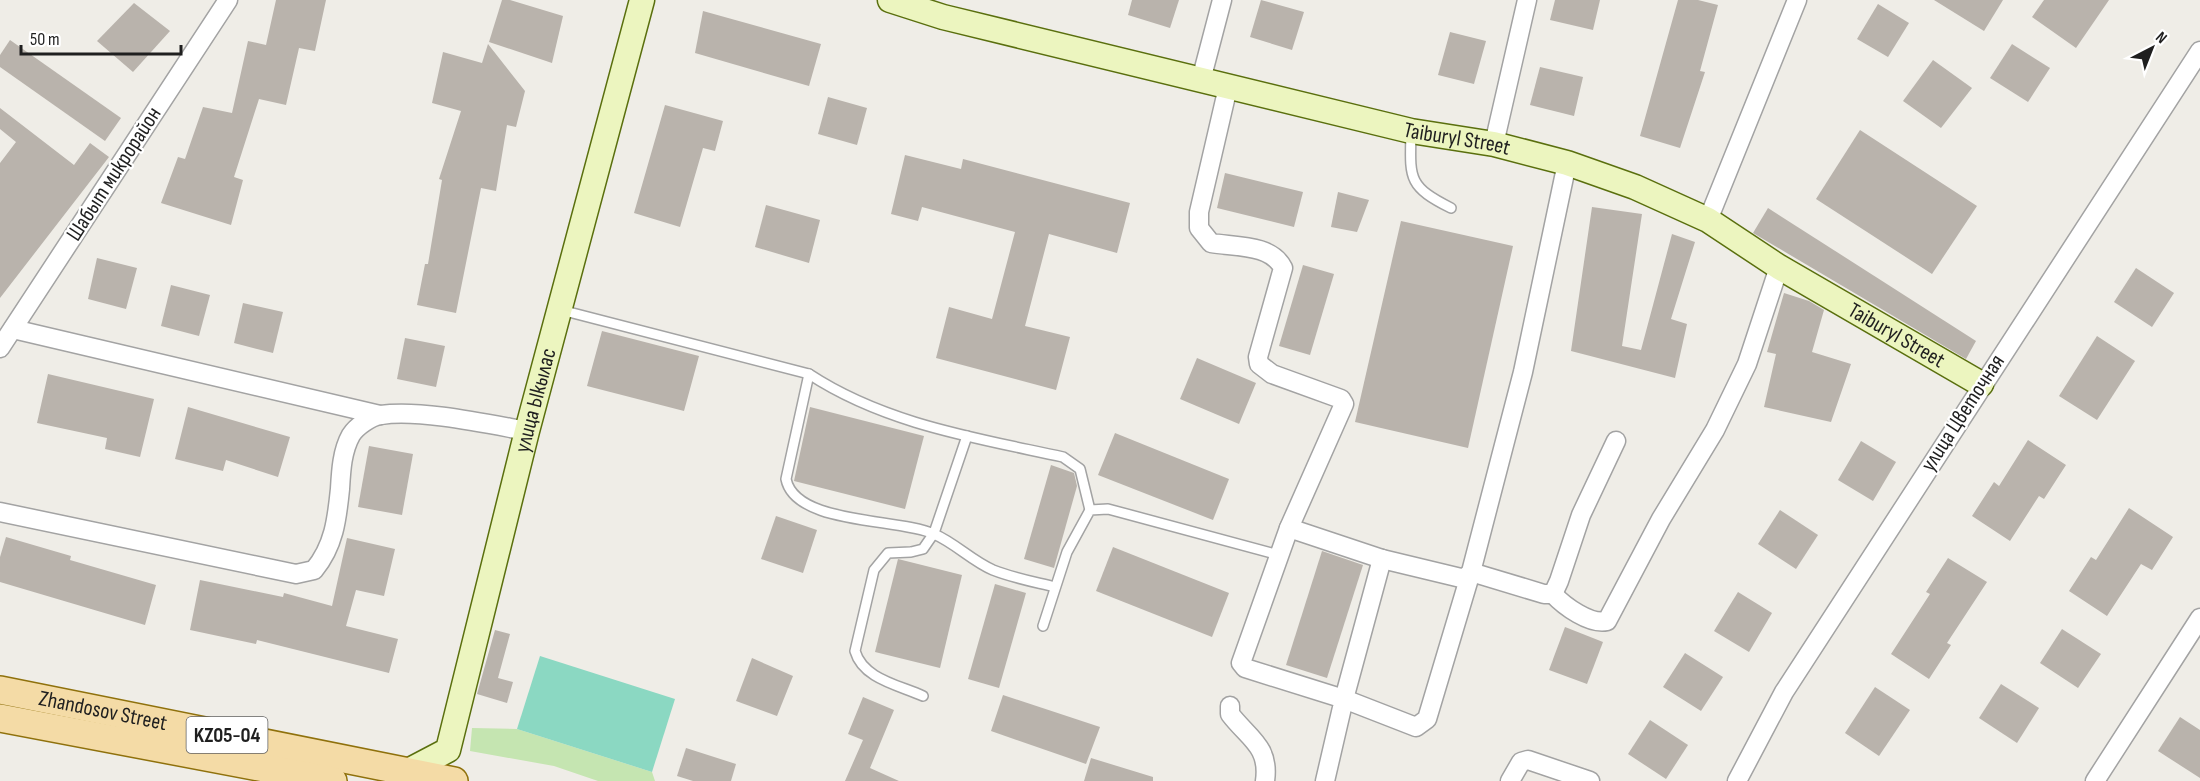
<svg xmlns="http://www.w3.org/2000/svg" width="2200" height="781" font-family="'Sofia Sans Condensed',sans-serif">
	<style>
		.grass { fill: #c5e5b1 }
		.pitch { fill: #8bd8c2 }
		.building { fill: #b9b3ac }
		.lines { fill: none; stroke-linecap: round; stroke-linejoin: round }
		.lane-casing { stroke: #a3a3a3; stroke-width: 12 }
		.street-casing { stroke: #a3a3a3; stroke-width: 21 }
		.secondary-casing { stroke: #5a6f0e; stroke-width: 27 }
		.primary-casing { stroke: #8f710c; stroke-width: 30 }
		.lane { stroke: #fff; stroke-width: 9 }
		.street { stroke: #fff; stroke-width: 18 }
		.secondary { stroke: #ecf5bf; stroke-width: 24 }
		.primary { stroke: #f4dba6; stroke-width: 27 }
		.labels { text-anchor: middle; dominant-baseline: central; stroke-width: 4.5; stroke-linejoin: round; paint-order: stroke }
		.shield { fill: #fff; stroke: #626262; stroke-width: 1.5 }
		.shield-label { font-size: 21px; font-weight: bold; fill: #1f1f1f }
		.street-label { font-size: 22px; fill: #1f1f1f; stroke: #fff }
	</style>
	<rect width="100%" height="100%" fill="#efede7"/>
	<polygon class="grass" points="472,728 517,729 652,772 655,781 598,781 554,766 470,751"/>
	<polygon class="pitch" points="540,656 675,699 652,772 517,729"/>
	<g class="building">
		<polygon points="276,0 326,0 315,51 299,48 286,105 259,99 234,177 243,180 231,225 161,203 178,157 185,159 203,107 232,113 248,41 266,45"/>
		<polygon points="502,0 510,0 563,16 552,63 489,42"/>
		<polygon points="1132,0 1179,0 1170,28 1128,15"/>
		<polygon points="1261,0 1304,12 1292,50 1250,37"/>
		<polygon points="1555,0 1600,0 1593,30 1550,20"/>
		<polygon points="1678,0 1698,0 1718,5 1700,71 1705,72 1680,148 1640,136"/>
		<polygon points="1934,0 2003,0 1984,31"/>
		<polygon points="2044,0 2109,0 2076,48 2032,17"/>
		<polygon points="134,3 170,31 133,72 97,41"/>
		<polygon points="1878,4 1909,23 1888,57 1857,39"/>
		<polygon points="703,11 821,44 809,86 695,53"/>
		<polygon points="1450,32 1486,41 1474,84 1438,75"/>
		<polygon points="10,40 121,118 105,141 0,67 0,55"/>
		<polygon points="488,44 525,91 516,127 507,125 496,191 481,188 456,313 417,305 425,264 428,264 442,180 439,179 461,111 432,103 443,52 482,63"/>
		<polygon points="2012,44 2050,68 2028,102 1990,78"/>
		<polygon points="1933,60 1972,88 1941,128 1903,101"/>
		<polygon points="1540,67 1583,77 1574,116 1530,105"/>
		<polygon points="828,97 867,108 857,145 818,134"/>
		<polygon points="665,105 723,121 715,151 703,148 680,227 634,213"/>
		<polygon points="0,108 74,165 90,143 109,157 0,298 0,163 16,142 0,129"/>
		<polygon points="1860,130 1977,206 1932,274 1816,199"/>
		<polygon points="905,155 961,169 963,159 1130,203 1117,253 1049,234 1025,326 1070,337 1056,390 936,358 949,307 992,319 1015,232 922,207 918,221 891,214"/>
		<polygon points="1225,173 1303,192 1294,227 1217,208"/>
		<polygon points="1338,192 1369,200 1357,232 1331,227"/>
		<polygon points="766,205 820,220 809,263 755,247"/>
		<polygon points="1592,207 1642,214 1622,346 1641,350 1672,234 1695,242 1671,319 1687,324 1675,378 1571,351"/>
		<polygon points="1768,208 1976,341 1966,359 1753,233"/>
		<polygon points="1401,221 1513,246 1468,448 1355,422"/>
		<polygon points="97,258 137,268 126,309 88,299"/>
		<polygon points="1303,265 1334,274 1310,355 1279,346"/>
		<polygon points="2136,268 2174,293 2152,327 2114,302"/>
		<polygon points="171,285 210,295 199,336 161,326"/>
		<polygon points="1784,293 1809,301 1824,310 1812,352 1851,364 1831,422 1764,407 1776,354 1767,352"/>
		<polygon points="243,303 283,312 273,353 234,343"/>
		<polygon points="602,331 699,356 684,411 587,386"/>
		<polygon points="2097,336 2135,361 2097,420 2059,396"/>
		<polygon points="405,338 445,346 436,387 397,379"/>
		<polygon points="1197,358 1256,383 1239,424 1180,399"/>
		<polygon points="48,374 154,399 140,457 105,449 107,438 37,423"/>
		<polygon points="188,407 290,437 278,477 226,460 223,471 175,459"/>
		<polygon points="810,407 924,436 905,509 794,481"/>
		<polygon points="1115,433 1229,479 1213,520 1098,475"/>
		<polygon points="2028,440 2066,465 2044,499 2039,496 2010,541 1972,516 1994,482 1999,486"/>
		<polygon points="1861,441 1896,462 1873,501 1838,480"/>
		<polygon points="369,446 413,454 402,515 358,507"/>
		<polygon points="1051,465 1074,473 1077,486 1054,568 1024,559"/>
		<polygon points="2129,508 2173,537 2152,570 2141,564 2107,616 2069,591 2091,557 2096,560"/>
		<polygon points="1780,510 1818,535 1796,569 1758,544"/>
		<polygon points="776,516 817,530 803,573 761,559"/>
		<polygon points="6,537 71,556 70,560 156,585 145,625 0,582 0,557"/>
		<polygon points="347,538 395,549 384,596 356,590 346,626 398,639 389,673 257,640 256,644 190,630 200,580 283,597 284,593 332,606"/>
		<polygon points="1113,547 1229,593 1212,637 1096,591"/>
		<polygon points="1322,551 1363,565 1327,678 1286,665"/>
		<polygon points="1948,558 1987,582 1947,643 1951,645 1929,679 1891,654 1930,594 1926,592"/>
		<polygon points="898,559 962,575 940,668 875,652"/>
		<polygon points="995,584 1026,593 999,688 968,679"/>
		<polygon points="1738,592 1772,613 1749,652 1714,631"/>
		<polygon points="1565,627 1603,642 1587,684 1549,670"/>
		<polygon points="2062,629 2101,654 2078,688 2040,663"/>
		<polygon points="495,630 510,634 498,678 513,682 507,703 477,694"/>
		<polygon points="1685,653 1723,677 1701,711 1663,687"/>
		<polygon points="752,658 793,676 777,716 736,701"/>
		<polygon points="2001,684 2039,708 2017,743 1979,718"/>
		<polygon points="1875,687 1910,710 1879,756 1845,733"/>
		<polygon points="1003,695 1100,727 1086,764 991,731"/>
		<polygon points="863,697 894,710 870,768 899,781 845,781 863,740 848,734"/>
		<polygon points="2180,717 2200,730 2200,778 2158,751"/>
		<polygon points="1650,720 1688,745 1666,779 1628,754"/>
		<polygon points="686,748 736,764 731,781 693,781 677,776"/>
		<polygon points="1091,758 1153,777 1153,781 1084,781"/>
	</g>
	<g class="lines">
		<defs>
			<g id="lane">
				<path d="M1411 131C1410 178 1407 186 1451 208"/>
				<path d="M561 310 809 374C885 424 976 438 1063 457L1080 469 1090 510"/>
				<path d="M809 374 786 479C795 525 899 518 934 534 955 543 972 561 993 570 1013 578 1035 582 1055 587"/>
				<polyline points="1043,626 1067,552 1090,510 1108,509 1279,555"/>
				<path d="M923 696C899 685 863 679 855 651L874 570 888 553 911 552 923 549 934 533 967 436"/>
			</g>
			<g id="street">
				<polyline points="1201,80 1222,0"/>
				<path d="M1228 87 1199 212V228L1211 243C1236 247 1271 244 1283 268L1258 357 1259 364 1272 374 1341 399 1344 404 1289 528 1241 663 1245 668 1344 699 1325 781"/>
				<polyline points="1494,144 1527,0"/>
				<polyline points="1708,220 1797,0"/>
				<polyline points="13,329 380,415"/>
				<polyline points="0,348 228,0"/>
				<path d="M0 512 296 574 314 570C334 546 337 519 340 489 341 471 342 451 351 435 356 427 371 416 381 415 419 409 488 424 527 431"/>
				<polyline points="1289,528 1382,559 1461,578 1466,577 1471,572 1523,372 1567,163"/>
				<polyline points="1382,559 1344,699 1416,727 1427,719 1471,572 1544,594 1553,594 1559,581 1581,515 1616,441"/>
				<path d="M1553 594C1564 606 1590 625 1607 621L1661 519 1715 430 1747 364 1779 267"/>
				<path d="M1230 706V714C1248 738 1270 746 1265 781"/>
				<polyline points="1510,781 1521,762 1528,760 1590,781"/>
				<polyline points="1737,781 1784,692 2200,51"/>
				<polyline points="2095,781 2200,618"/>
			</g>
			<g id="secondary">
				<path id="s1" d="M890 0 943 17 1411 131 1494 144 1567 163 1635 187 1708 220 1779 267 1981 384"/>
				<path id="s2" d="M405 781 408 771 448 750 527 431 642 0"/>
			</g>
			<g id="primary">
				<path id="s3" d="M0 690 454 781"/>
				<polyline points="0,718 333,781"/>
			</g>
		</defs>
		<use href="#lane" class="lane-casing"/>
		<use href="#street" class="street-casing"/>
		<use href="#secondary" class="secondary-casing"/>
		<use href="#primary" class="primary-casing"/>
		<use href="#lane" class="lane"/>
		<use href="#street" class="street"/>
		<use href="#secondary" class="secondary"/>
		<use href="#primary" class="primary"/>
	</g>
	<g class="labels">
		<rect class="shield" x="186.5" y="717" width="81" height="36" rx="4.5"/>
		<g class="shield-label">
			<text x="227" y="735">KZ05-04</text>
		</g>
		<g class="street-label">
			<text stroke="none"><textPath href="#s1" startOffset="584">Taiburyl Street</textPath></text>
			<text transform="translate(114 174) rotate(-57)">Шабыт микрорайон</text>
			<text stroke="none"><textPath href="#s1" startOffset="1070">Taiburyl Street</textPath></text>
			<text stroke="none"><textPath href="#s2" startOffset="416">улица Ыкылас</textPath></text>
			<text transform="translate(1963 413) rotate(-57)">улица Цветочная</text>
			<text stroke="none"><textPath href="#s3" startOffset="105">Zhandosov Street</textPath></text>
		</g>
	</g>
	<g transform="translate(2152 48) rotate(42)" stroke="#ffffff" stroke-width="4.5" paint-order="stroke">
	<path d="M0-4.5L10 22L0 15L-10 22Z" fill="#1f1f1f"/>
	<text y="-9" font-size="16" font-weight="bold" text-anchor="middle" fill="#1f1f1f">N</text>
	</g>
	<path d="M21 45v9h160v-9" fill="none" stroke="#1f1f1f" stroke-width="3"/>
	<text x="30" y="45" font-size="18" fill="#1f1f1f" stroke="#ffffff" stroke-width="4.5" paint-order="stroke">50 m</text>
</svg>
